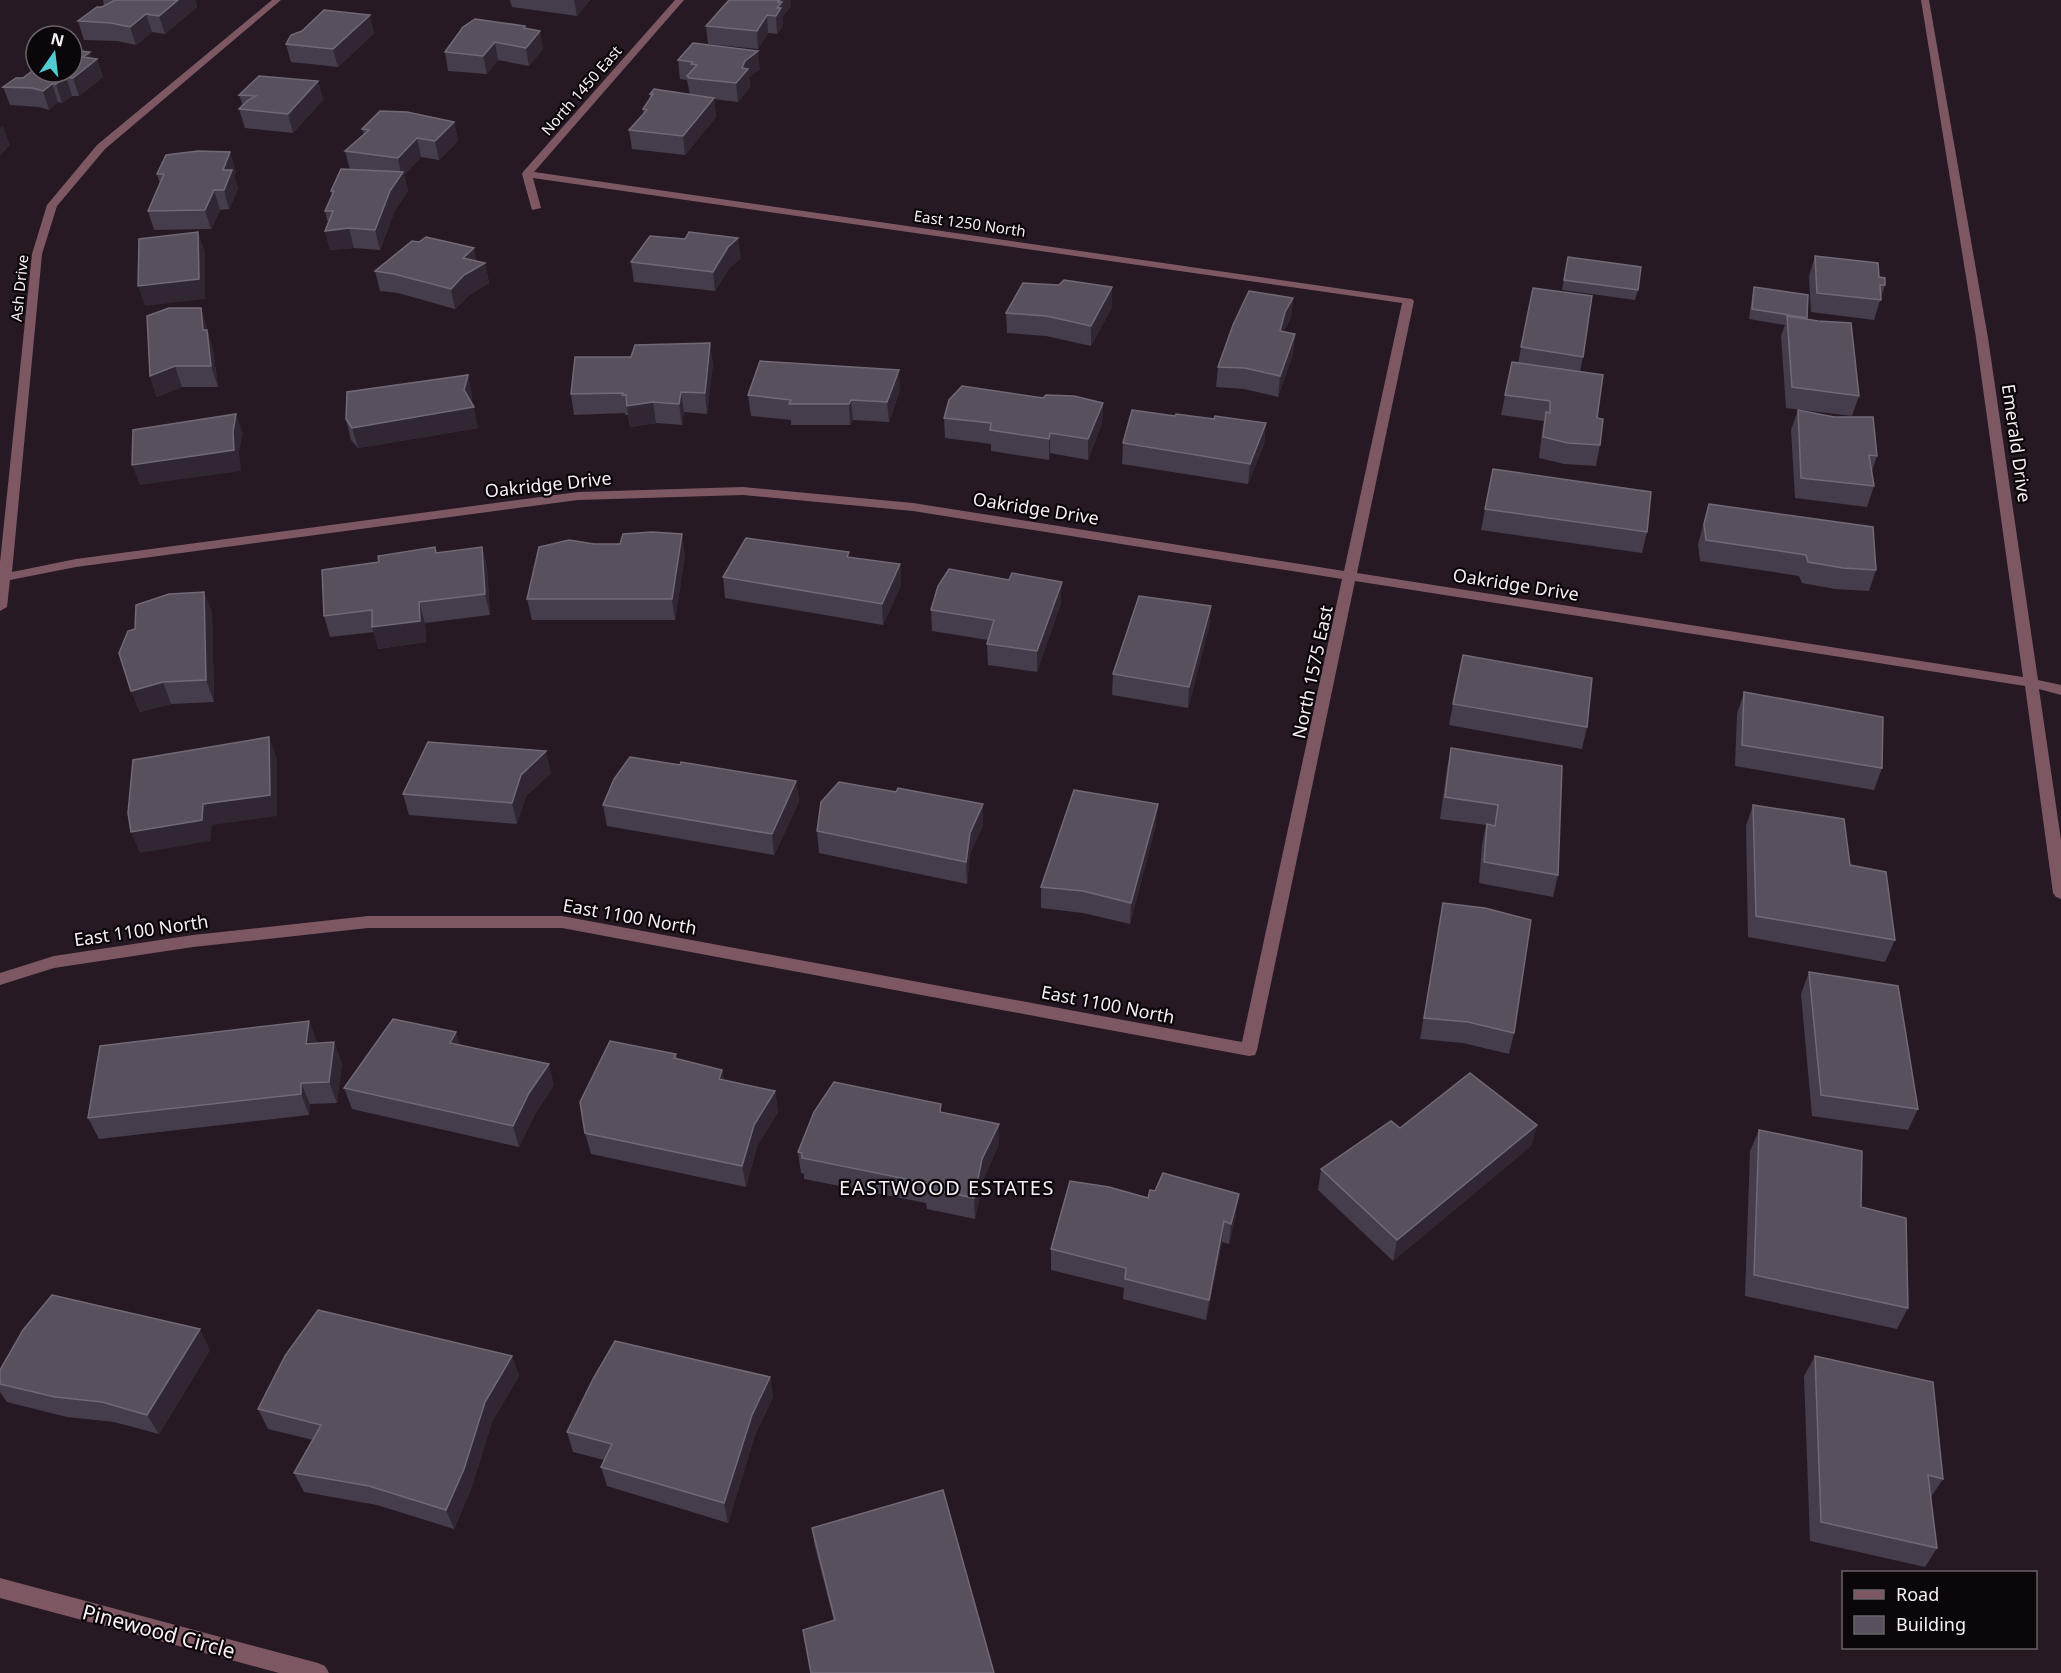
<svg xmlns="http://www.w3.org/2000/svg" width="2061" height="1673" font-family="'Noto Sans',sans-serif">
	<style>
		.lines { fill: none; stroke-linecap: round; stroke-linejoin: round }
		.minor { fill: #7d5863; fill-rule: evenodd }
		.wall { fill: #453d4b }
		.shaded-wall { fill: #302733 }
		.building { fill: #58505d; stroke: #716975; stroke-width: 1.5 }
		.labels { text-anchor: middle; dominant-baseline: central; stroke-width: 4.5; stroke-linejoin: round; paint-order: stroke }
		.far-street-label { font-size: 15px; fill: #f8eff6; stroke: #0b060a }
		.street-label { font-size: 18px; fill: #f8eff6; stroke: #0b060a }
		.neighbourhood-label { font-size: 20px; letter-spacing: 1.5px; fill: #f8eff6; stroke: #0b060a }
		.near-street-label { font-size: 21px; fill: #f8eff6; stroke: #0b060a }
	</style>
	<rect width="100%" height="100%" fill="#261923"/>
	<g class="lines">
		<g class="minor">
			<polygon points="272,0 281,0 105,149 57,206 42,254 12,572 76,559 578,492 743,487 913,503 1344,571 1402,303 533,178 541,208 532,210 522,174 523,172 675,0 684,0 534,172 1412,299 1414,301 1357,573 2023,677 1976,338 1921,0 1929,0 1988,338 2038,680 2061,685 2061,695 2039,689 2061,840 2061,899 2056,897 2053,893 2025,686 1355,581 1257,1050 1255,1055 1249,1056 562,928 368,928 193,947 54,968 0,985 0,973 54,956 193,935 368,916 562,916 1242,1042 1342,579 913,511 743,495 578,500 76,567 10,580 7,607 0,611 0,562 32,254 47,205 97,145"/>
			<polygon points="0,1578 318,1663 325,1666 329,1673 279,1673 0,1598"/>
		</g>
	</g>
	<g class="wall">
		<polygon points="103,0 195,0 197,7 165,34 152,32 136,45 117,41 84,40 78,21 104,6"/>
		<polygon points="510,0 590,0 577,16 512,7"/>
		<polygon points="791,6 783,16 783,26 777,34 768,33 758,49 708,44 706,26"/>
		<polygon points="526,28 543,49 529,66 498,60 487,74 448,71 445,52"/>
		<polygon points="374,33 338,67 291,62 286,44"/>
		<polygon points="92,58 97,59 103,77 79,96 72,96 62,103 58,102 49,110 39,107 10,105 3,87 23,78"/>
		<polygon points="678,60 760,69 749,77 750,87 738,102 714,99 716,117 685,155 632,149 629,130 643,114 643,109 650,98 650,94 690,95 687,80 680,79"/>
		<polygon points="318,81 323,100 293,133 245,128 239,109 243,106 239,95"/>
		<polygon points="454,122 458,141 439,160 421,157 404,175 408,191 395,210 380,250 354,248 330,250 325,231 328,223 325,211 332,196 331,191 350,170 345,151 364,134 362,129"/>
		<polygon points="236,171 234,176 238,189 229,209 220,210 211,229 154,230 148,211 160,184 157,174"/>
		<polygon points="685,239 741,258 730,267 715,291 634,282 631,262"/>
		<polygon points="1815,256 1879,277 1885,285 1874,320 1811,312 1809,276"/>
		<polygon points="1568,257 1638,290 1635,300 1562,290"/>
		<polygon points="476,261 485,263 489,283 469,295 455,309 398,293 380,291 375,271"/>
		<polygon points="1059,285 1112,307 1091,346 1046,336 1007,333 1006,313"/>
		<polygon points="1754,287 1807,318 1806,319 1859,396 1852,416 1786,408 1781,336 1785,325 1749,319 1752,297"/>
		<polygon points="1533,288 1583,357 1580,372 1597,418 1600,445 1596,466 1564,464 1539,458 1542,432 1544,421 1501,415 1512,362 1518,363"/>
		<polygon points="1293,298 1291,318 1283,332 1295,334 1293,354 1278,397 1244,389 1216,387 1218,367"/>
		<polygon points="201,308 213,350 218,387 182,387 157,397 150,376"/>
		<polygon points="713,363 707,414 684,412 682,425 656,423 630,427 628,415 625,415 625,413 574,415 571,394"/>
		<polygon points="468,375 472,396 471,402 478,428 358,448 351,440 346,419"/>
		<polygon points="900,390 889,422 853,420 850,425 791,425 791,420 751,416 748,395"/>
		<polygon points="1043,398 1103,403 1102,423 1088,460 1050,453 1049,460 991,451 991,444 945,438 944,418"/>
		<polygon points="1798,410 1877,456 1872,471 1874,486 1867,507 1795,498 1791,430"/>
		<polygon points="1175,416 1266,423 1264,444 1248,484 1122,464 1123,443"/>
		<polygon points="1493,469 1647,532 1642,553 1481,530"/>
		<polygon points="1709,504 1876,570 1869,591 1835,589 1802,583 1799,576 1700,561 1698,544"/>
		<polygon points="594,544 685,555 675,620 532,620 527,599"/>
		<polygon points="482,547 487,568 490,615 425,623 426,642 378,649 374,632 330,637 324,616 379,562 436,553"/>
		<polygon points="900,564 901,585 883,625 725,598 723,577"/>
		<polygon points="1009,580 1061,603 1037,672 988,665 987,644 988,640 932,631 931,610"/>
		<polygon points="204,592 212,613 214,702 171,704 140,712 131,691 135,629"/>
		<polygon points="1211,606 1209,627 1188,708 1112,695 1113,674"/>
		<polygon points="1744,692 1882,768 1874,790 1735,766 1737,714"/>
		<polygon points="1453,704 1587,727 1582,749 1449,725"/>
		<polygon points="1451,748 1558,875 1553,897 1479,883 1482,845 1486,825 1440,819 1447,769"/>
		<polygon points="680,765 796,781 799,802 774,855 607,826 603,805"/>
		<polygon points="551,773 526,796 517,824 409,815 403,794"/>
		<polygon points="896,792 983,804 983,825 970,854 967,884 819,853 817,831"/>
		<polygon points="1753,805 1850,865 1895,940 1885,962 1748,937 1746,826"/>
		<polygon points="1156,825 1130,924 1083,913 1041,908 1041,887"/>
		<polygon points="1443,903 1514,1033 1509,1054 1463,1043 1420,1039"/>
		<polygon points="1809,972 1918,1109 1908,1130 1812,1116 1801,994"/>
		<polygon points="309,1021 317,1043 342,1063 337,1103 310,1104 309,1115 99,1139 88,1118"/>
		<polygon points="460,1046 554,1085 535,1114 519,1147 352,1109 344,1088"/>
		<polygon points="676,1054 677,1059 722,1070 724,1080 775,1091 778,1112 757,1146 746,1187 591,1154 585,1133"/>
		<polygon points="941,1104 941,1112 999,1124 999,1144 983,1180 975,1219 927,1209 926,1203 804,1179 804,1174 801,1173 798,1152"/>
		<polygon points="1537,1125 1531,1146 1393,1261 1318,1190 1321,1169 1400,1128"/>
		<polygon points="1759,1130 1861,1207 1908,1308 1897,1329 1745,1296 1750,1151"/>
		<polygon points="1148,1198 1236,1215 1229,1244 1222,1242 1206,1320 1123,1299 1124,1288 1051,1270 1051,1249"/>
		<polygon points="210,1350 159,1434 114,1422 67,1417 7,1402 0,1392 0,1370"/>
		<polygon points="512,1356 519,1376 492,1422 471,1489 454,1529 377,1505 304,1492 294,1473 313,1440 268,1429 258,1409"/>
		<polygon points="1815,1356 1943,1479 1931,1497 1937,1548 1925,1567 1810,1541 1804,1376"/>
		<polygon points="770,1377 773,1397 755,1435 728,1523 607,1486 601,1467 604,1460 573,1452 567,1432"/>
		<polygon points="812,1528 994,1673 834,1621 815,1547"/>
	</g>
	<g class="shaded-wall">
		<polygon points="178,0 195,0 197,7 165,34 159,16"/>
		<polygon points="574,0 590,0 577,16"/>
		<polygon points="780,0 791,0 791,6 783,16 783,26 777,34 776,16 778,2"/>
		<polygon points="146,14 152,32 136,45 130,27"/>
		<polygon points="370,15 374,33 338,67 333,49"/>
		<polygon points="767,15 768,33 758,49 757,31"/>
		<polygon points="540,31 543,49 529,66 526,48"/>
		<polygon points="495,42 498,60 487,74 483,56"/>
		<polygon points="758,51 760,69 749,77 750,87 738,102 736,83 742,68 745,61"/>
		<polygon points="90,52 93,62 97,59 103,77 79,96 73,78 83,57"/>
		<polygon points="66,77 72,96 62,103 56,84"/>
		<polygon points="318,81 323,100 293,133 288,114"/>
		<polygon points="52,84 58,102 49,110 43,91"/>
		<polygon points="714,98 716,117 685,155 683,136"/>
		<polygon points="454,122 458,141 439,160 435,141"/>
		<polygon points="3,126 10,145 0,156 0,129"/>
		<polygon points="417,138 421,157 404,175 408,191 395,210 380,250 375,230 390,191 401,174 398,158"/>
		<polygon points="230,152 236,171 234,176 238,189 229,209 224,190 223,170"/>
		<polygon points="214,190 220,210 211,229 205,210"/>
		<polygon points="349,228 354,248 330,250 325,231"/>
		<polygon points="198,232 205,252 205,299 145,306 138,286"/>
		<polygon points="738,238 741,258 730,267 715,291 713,272 728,247"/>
		<polygon points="474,248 478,267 485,263 489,283 469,295 455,309 451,289 463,258"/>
		<polygon points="1112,287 1112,307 1091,346 1091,326"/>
		<polygon points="1293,298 1291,318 1283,332 1280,331 1285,312"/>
		<polygon points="201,308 213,350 218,387 211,366 203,330"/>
		<polygon points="1295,334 1293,354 1278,397 1280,376"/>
		<polygon points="710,343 713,363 707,414 705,393"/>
		<polygon points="175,366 182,387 157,397 150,376"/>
		<polygon points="899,370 900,390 889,422 887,402"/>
		<polygon points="468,375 472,396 469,408 474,407 478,428 358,448 352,428 464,390"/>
		<polygon points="681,392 684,412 682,425 679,404"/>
		<polygon points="851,400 853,420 850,425 849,404"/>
		<polygon points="653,402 656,423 630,427 627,406"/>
		<polygon points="1103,403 1102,423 1088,460 1088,439"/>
		<polygon points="236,414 243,434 239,452 241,471 140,485 132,465 233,432"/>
		<polygon points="1266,423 1264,444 1248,484 1250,464"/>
		<polygon points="1050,433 1050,453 1049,460 1049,439"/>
		<polygon points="682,534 685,555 675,620 672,599"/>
		<polygon points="482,547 487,568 490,615 485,594"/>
		<polygon points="900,564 901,585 883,625 882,604"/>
		<polygon points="1062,582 1061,603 1037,672 1037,651"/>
		<polygon points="204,592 212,613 214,702 206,680"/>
		<polygon points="419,602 425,623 426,642 378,649 372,627"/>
		<polygon points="1211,606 1209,627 1188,708 1189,687"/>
		<polygon points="163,682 171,704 140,712 131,691"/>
		<polygon points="269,737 277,759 277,816 212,825 210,841 140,853 131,832 203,804"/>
		<polygon points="546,751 551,773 526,796 517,824 512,803 521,775"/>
		<polygon points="796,781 799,802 774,855 772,834"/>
		<polygon points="983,804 983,825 970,854 967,884 966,862 970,833"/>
		<polygon points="1158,804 1156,825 1130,924 1131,903"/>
		<polygon points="309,1021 317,1042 314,1065 306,1044"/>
		<polygon points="456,1032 463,1053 450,1043"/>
		<polygon points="334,1042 342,1063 337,1103 329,1082"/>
		<polygon points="549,1064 554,1085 535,1114 519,1147 513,1126 529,1093"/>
		<polygon points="722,1070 726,1091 719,1079"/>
		<polygon points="301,1083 310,1104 309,1115 301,1094"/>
		<polygon points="775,1091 778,1112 757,1146 746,1187 742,1166 754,1125"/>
		<polygon points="999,1124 999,1144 983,1180 975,1219 974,1198 982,1159"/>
		<polygon points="1537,1125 1531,1146 1393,1261 1397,1240"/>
		<polygon points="1239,1194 1236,1215 1229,1244 1231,1224"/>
		<polygon points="1224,1221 1222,1242 1206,1320 1209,1300"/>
		<polygon points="200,1329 210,1350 159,1434 147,1415"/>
		<polygon points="512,1356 519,1376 492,1422 471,1489 454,1529 446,1510 485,1402"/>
		<polygon points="770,1377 773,1397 755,1435 728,1523 724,1503 752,1415"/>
	</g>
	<g class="building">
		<polygon points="115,0 178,0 159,16 146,14 130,27 111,23 78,21 97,7 102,7"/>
		<polygon points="729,0 780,0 778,2 782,2 777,8 781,8 776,16 767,15 757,31 706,26"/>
		<polygon points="324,10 370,15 333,49 286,44 291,35 302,31"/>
		<polygon points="475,19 525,26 524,28 540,31 526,48 495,42 483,56 445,52 463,27"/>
		<polygon points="693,43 758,51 745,61 742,68 748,69 736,83 689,78 687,76 697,65 691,64 693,62 678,60"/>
		<polygon points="72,50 90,52 83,57 97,59 73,78 66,77 56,84 52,84 43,91 32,88 3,87 16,78 23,78 36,68 36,72 72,72"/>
		<polygon points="259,76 318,81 288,114 239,109 248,100 256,96 239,95"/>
		<polygon points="654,89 714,98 683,136 629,130 647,110 643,109 653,94 650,94"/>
		<polygon points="380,111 407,112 454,122 435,141 417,138 398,158 345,151 369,130 362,129"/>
		<polygon points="198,151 230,152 223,170 232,170 224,190 214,190 205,210 148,211 164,174 157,174 166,155"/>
		<polygon points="341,169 403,172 390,191 375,230 349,228 325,231 333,211 325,211 334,191 331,191"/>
		<polygon points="198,232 199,279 138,286 139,239"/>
		<polygon points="689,232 738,238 728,247 713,272 631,262 650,236 685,239"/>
		<polygon points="426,237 474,248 463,258 485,263 464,275 451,289 394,274 375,271 412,241 419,242"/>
		<polygon points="1815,256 1878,263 1879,277 1885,278 1885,285 1880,285 1881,300 1817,293"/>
		<polygon points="1568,257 1641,267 1638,290 1564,280"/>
		<polygon points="1064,280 1112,287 1091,326 1046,316 1006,313 1023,283 1059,285"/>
		<polygon points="1754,287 1808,295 1807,318 1752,309"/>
		<polygon points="1533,288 1592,296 1583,357 1521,347"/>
		<polygon points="1249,291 1293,298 1285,312 1280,331 1295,334 1280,376 1245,368 1218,367 1233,325"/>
		<polygon points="169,308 201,308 203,330 207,330 211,366 175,366 150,376 147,316"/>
		<polygon points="1787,316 1818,321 1851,323 1859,396 1792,387"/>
		<polygon points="710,343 705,393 681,392 679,404 653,402 627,406 626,395 622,395 623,393 571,394 575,357 631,357 635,345"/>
		<polygon points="760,361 899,370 887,402 851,400 849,404 789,404 791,400 748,395"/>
		<polygon points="1512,362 1603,375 1597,418 1603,419 1600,445 1568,443 1543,437 1546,412 1550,413 1550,401 1505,395"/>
		<polygon points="468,375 464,390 474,407 352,428 346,419 347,392"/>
		<polygon points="962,386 1043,398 1046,395 1074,396 1103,403 1088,439 1050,433 1049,439 990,430 991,423 944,418 949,400"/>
		<polygon points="1132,410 1175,416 1176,414 1214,419 1215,416 1266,423 1250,464 1123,443"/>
		<polygon points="1798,410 1834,417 1873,417 1877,456 1869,455 1874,486 1801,478"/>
		<polygon points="236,414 233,432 234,450 132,465 133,430"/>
		<polygon points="1493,469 1651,492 1647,532 1485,509"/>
		<polygon points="1709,504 1873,527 1876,570 1843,568 1808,562 1806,555 1706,540 1704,524"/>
		<polygon points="652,532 682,534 672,599 527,599 539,547 569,540 594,544 620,544 623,534"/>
		<polygon points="746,538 849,552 847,557 900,564 882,604 723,577"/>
		<polygon points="435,547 436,553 482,547 485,594 419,602 420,621 372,627 372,610 324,616 322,570 379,562 378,556"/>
		<polygon points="949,569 1009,580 1012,573 1062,582 1037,651 987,644 994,620 931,610 938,586"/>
		<polygon points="204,592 206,680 163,682 131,691 119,653 128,631 135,629 136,605 169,594"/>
		<polygon points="1139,596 1211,606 1189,687 1113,674"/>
		<polygon points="1463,655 1592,678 1587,727 1453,704"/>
		<polygon points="1744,692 1883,717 1882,768 1742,745"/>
		<polygon points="269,737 270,795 203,804 202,820 131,832 128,813 133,760"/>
		<polygon points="428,742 546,751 521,775 512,803 403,794"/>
		<polygon points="1451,748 1562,766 1558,875 1484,862 1487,824 1495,826 1498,805 1445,797"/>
		<polygon points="630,757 680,765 681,762 796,781 772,834 603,805 614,779"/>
		<polygon points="839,782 896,792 898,788 983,804 970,833 966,862 817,831 821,802"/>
		<polygon points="1074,790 1158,804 1131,903 1083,891 1041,887"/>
		<polygon points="1753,805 1844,819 1850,865 1886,872 1895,940 1756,916"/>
		<polygon points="1443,903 1485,908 1531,920 1514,1033 1468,1022 1424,1018"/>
		<polygon points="1809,972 1898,986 1918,1109 1821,1095"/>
		<polygon points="393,1019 456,1032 450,1043 549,1064 529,1093 513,1126 344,1088"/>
		<polygon points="309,1021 306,1044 334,1042 329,1082 301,1083 301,1094 88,1118 100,1046"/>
		<polygon points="610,1041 676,1054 674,1058 722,1070 719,1079 775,1091 754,1125 742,1166 585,1133 580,1102"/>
		<polygon points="1470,1073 1537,1125 1397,1240 1321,1169 1391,1121 1400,1128"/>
		<polygon points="834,1082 941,1104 940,1112 999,1124 982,1159 974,1198 925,1188 926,1183 802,1158 802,1153 798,1152 814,1112"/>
		<polygon points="1759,1130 1862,1151 1861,1207 1906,1218 1908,1308 1754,1275"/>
		<polygon points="1163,1173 1239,1194 1231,1224 1224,1221 1209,1300 1125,1279 1126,1268 1051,1249 1070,1181 1109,1187 1148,1198 1150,1190 1155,1191"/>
		<polygon points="52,1295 200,1329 147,1415 102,1402 55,1397 0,1384 0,1370 23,1330"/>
		<polygon points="318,1310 512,1356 485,1402 464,1469 446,1510 369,1486 294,1473 321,1425 258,1409 285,1356"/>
		<polygon points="615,1341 770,1377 752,1415 724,1503 601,1467 612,1444 567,1432 593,1379"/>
		<polygon points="1815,1356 1933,1382 1943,1479 1928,1475 1937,1548 1821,1522"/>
		<polygon points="943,1490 994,1673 811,1673 803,1630 835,1620 812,1528"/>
	</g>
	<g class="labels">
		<g class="far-street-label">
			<text transform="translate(581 90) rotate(-49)">North 1450 East</text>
			<text transform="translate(970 223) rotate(8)">East 1250 North</text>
			<text transform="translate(19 288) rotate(-84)">Ash Drive</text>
		</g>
		<g class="street-label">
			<text transform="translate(2017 443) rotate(82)">Emerald Drive</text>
			<text transform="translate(548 484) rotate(-6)">Oakridge Drive</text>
			<text transform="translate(1036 508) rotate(9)">Oakridge Drive</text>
			<text transform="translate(1516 584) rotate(9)">Oakridge Drive</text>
			<text transform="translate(1312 672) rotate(-78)">North 1575 East</text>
			<text transform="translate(630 916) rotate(10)">East 1100 North</text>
			<text transform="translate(141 930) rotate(-8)">East 1100 North</text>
			<text transform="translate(1108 1004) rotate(11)">East 1100 North</text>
		</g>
		<g class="neighbourhood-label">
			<text x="947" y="1187">EASTWOOD ESTATES</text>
		</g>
		<g class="near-street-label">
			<text transform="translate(159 1631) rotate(15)">Pinewood Circle</text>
		</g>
	</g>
	<rect x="1842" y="1571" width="195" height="78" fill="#0b060a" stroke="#6a6368" stroke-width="1.5"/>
	<rect x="1854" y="1590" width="30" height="9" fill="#7d5863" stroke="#6a6368" stroke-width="1.5"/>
	<text x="1896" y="1601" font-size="18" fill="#f8eff6">Road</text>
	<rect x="1854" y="1616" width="30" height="18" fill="#58505d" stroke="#6a6368" stroke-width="1.5"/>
	<text x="1896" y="1631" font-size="18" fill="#f8eff6">Building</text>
	<g transform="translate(54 54) rotate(14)"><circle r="28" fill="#0b060a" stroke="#6a6368" stroke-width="1.5"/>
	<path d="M0-4.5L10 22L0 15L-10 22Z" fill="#51ccd2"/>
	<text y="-9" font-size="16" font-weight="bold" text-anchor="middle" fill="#f8eff6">N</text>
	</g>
</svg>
